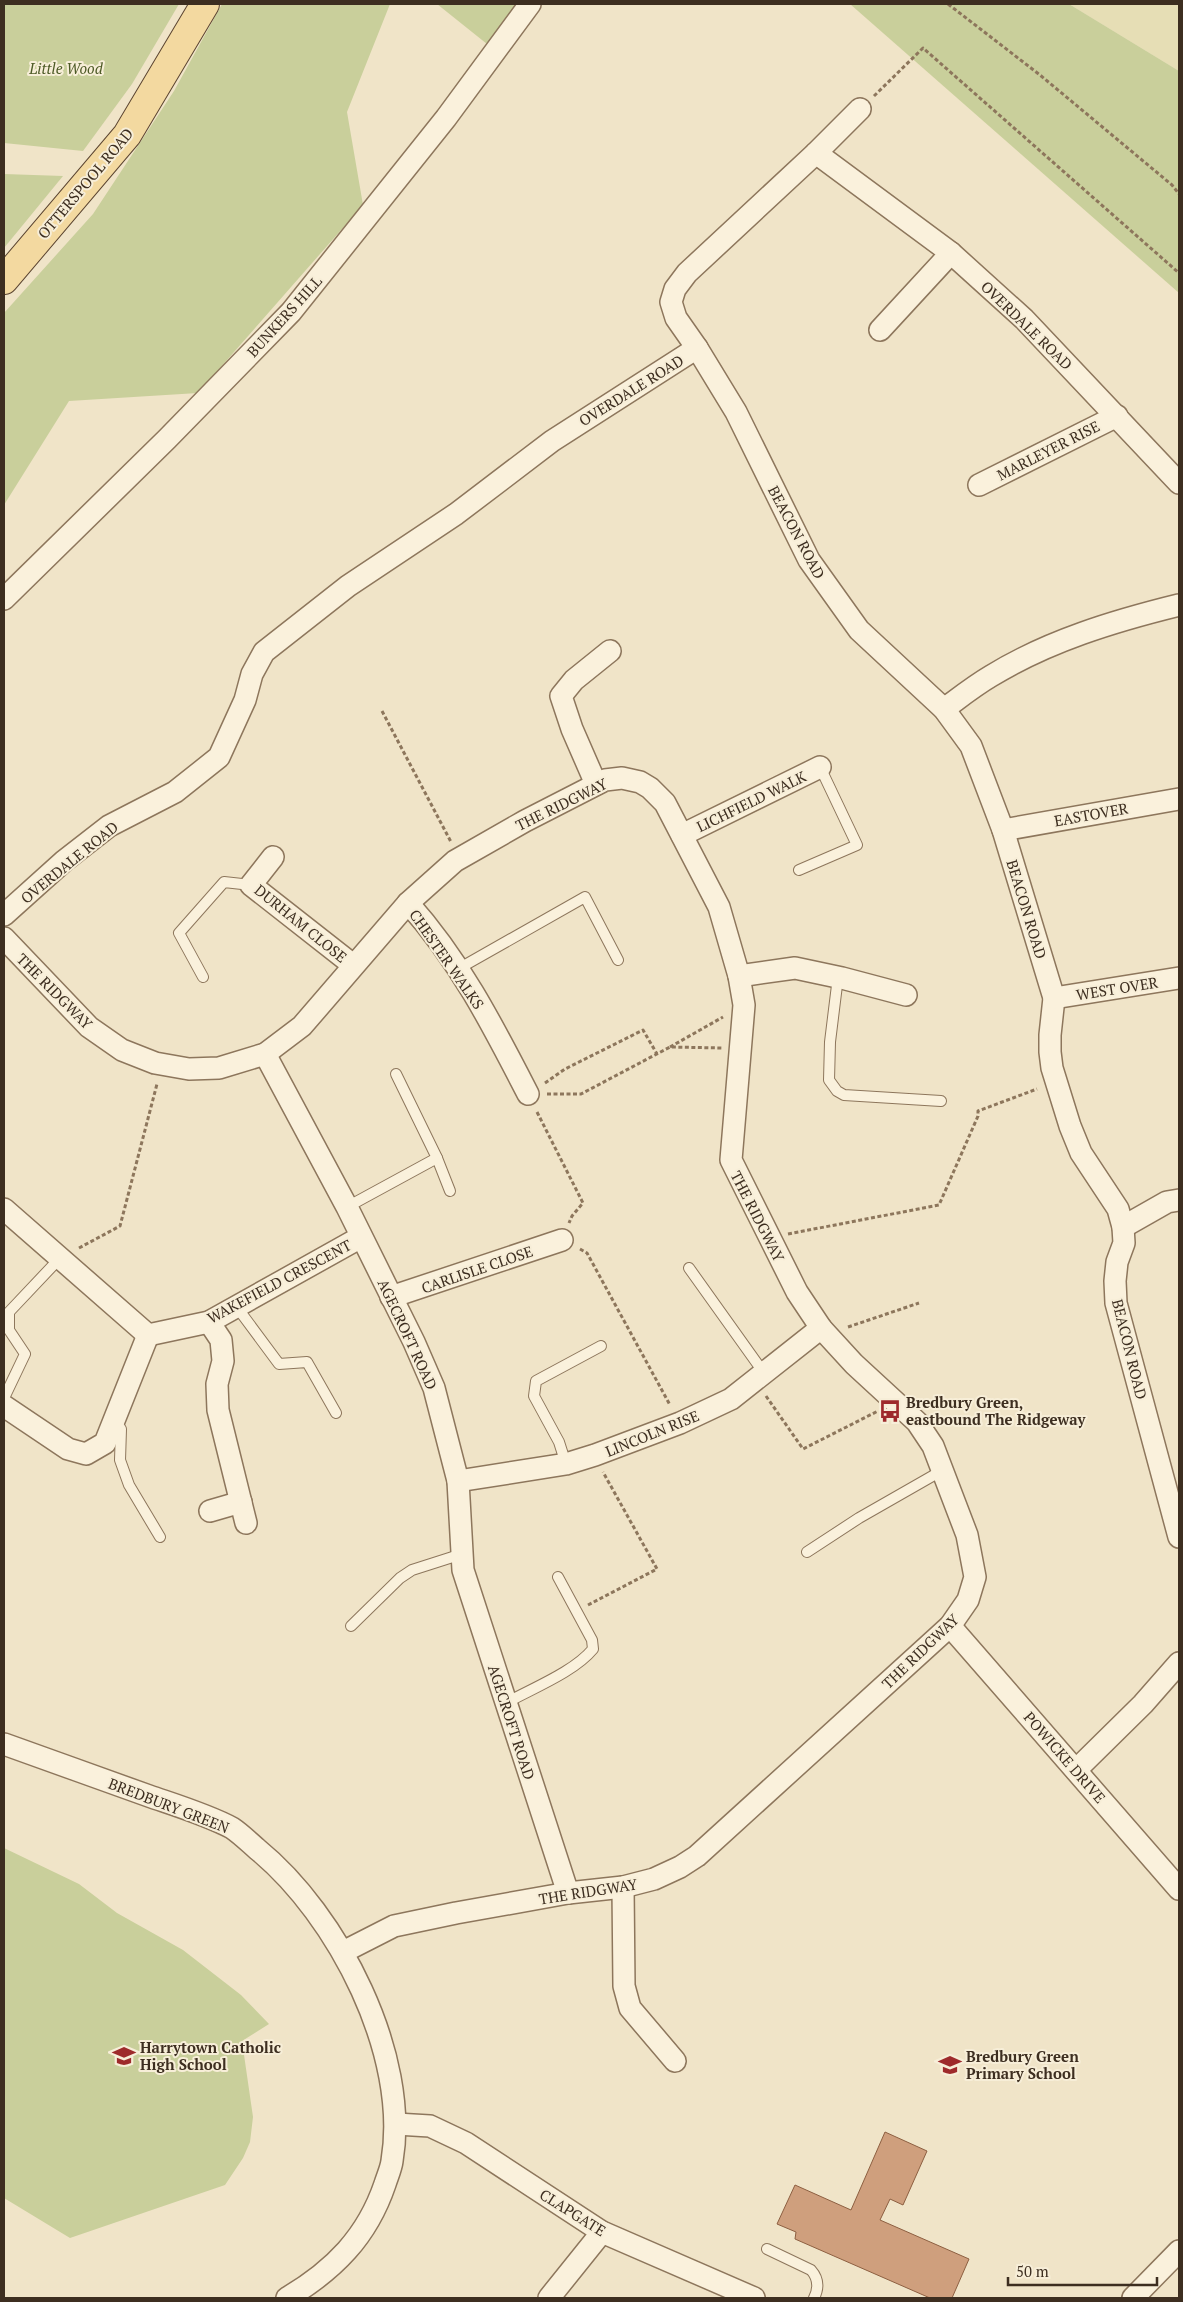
<svg xmlns="http://www.w3.org/2000/svg" width="1183" height="2302" font-family="'PT Serif',serif">
	<style>
		.farmland { fill: #e6deb5 }
		.green { fill: #c9cf9b }
		.building { fill: #cf9f7d; stroke: #8d5f41 }
		.lines { fill: none; stroke-linecap: round; stroke-linejoin: round }
		.service-casing { stroke: #8d765c; stroke-width: 12 }
		.minor-casing { stroke: #8d765c; stroke-width: 24 }
		.primary-casing { stroke: #5b4430; stroke-width: 30 }
		.path { stroke: #8d765c; stroke-width: 3; stroke-dasharray: 4 2.5; stroke-linecap: butt }
		.service { stroke: #faf1dc; stroke-width: 10 }
		.minor { stroke: #faf1dc; stroke-width: 21 }
		.primary { stroke: #f3d9a0; stroke-width: 28 }
		.labels { text-anchor: middle; dominant-baseline: central; stroke-width: 4; stroke-linejoin: round; paint-order: stroke }
		.park-label { font-size: 15px; font-style: italic; fill: #4d5a26; stroke: #f7eed8 }
		.street-label { font-size: 15px; fill: #3d2e20; stroke: #f7eed8 }
		.poi-label { font-size: 15px; font-weight: bold; fill: #3d2e20; stroke: #f7eed8; text-anchor: start }
	</style>
	<rect width="100%" height="100%" fill="#f0e4c8"/>
	<polygon class="farmland" points="1069,4 1179,4 1179,71"/>
	<g class="green">
		<polygon points="4,4 179,4 132,84 83,151 4,143"/>
		<polygon points="222,4 390,4 347,112 363,205 198,393 69,401 4,505 4,313 93,214 174,91"/>
		<polygon points="437,4 518,4 487,44"/>
		<polygon points="850,4 1069,4 1179,71 1179,293"/>
		<polygon points="4,174 63,176 4,248"/>
		<polygon points="4,1848 79,1884 117,1913 183,1950 241,1995 269,2024 242,2041 253,2117 250,2142 243,2158 225,2185 70,2238 4,2198"/>
	</g>
	<polygon class="building" points="885,2132 927,2151 903,2205 890,2199 880,2220 969,2259 952,2298 930,2298 795,2239 796,2232 777,2224 795,2185 851,2210"/>
	<g class="lines">
		<defs>
			<g id="service">
				<polyline points="799,870 857,845 820,767"/>
				<polyline points="458,969 585,897 618,960"/>
				<polyline points="203,977 179,933 224,882 251,885"/>
				<polyline points="838,977 830,1042 829,1080 837,1091 844,1095 941,1101"/>
				<polyline points="437,1158 450,1191"/>
				<polyline points="347,1207 437,1158 396,1074"/>
				<polyline points="689,1268 764,1373"/>
				<polyline points="236,1306 279,1364 307,1362 336,1413"/>
				<polyline points="4,1398 25,1354 9,1330 9,1312 60,1258"/>
				<polyline points="115,1421 121,1429 120,1460 129,1485 160,1537"/>
				<polyline points="566,1464 559,1442 534,1396 536,1381 601,1346"/>
				<polyline points="807,1552 859,1518 943,1470"/>
				<polyline points="351,1626 400,1578 412,1570 462,1554"/>
				<path d="M506 1703C533 1688 574 1672 593 1649L592 1640 558 1577"/>
				<path d="M767 2249 811 2270C819 2279 819 2288 814 2298"/>
			</g>
			<g id="minor">
				<polyline points="816,153 860,109"/>
				<polyline points="880,330 951,253"/>
				<polyline points="1179,483 1024,319 951,253 816,153 687,273 675,289 671,302 676,318 697,348 736,412 809,560 859,630 944,709 971,746 1003,830 1054,998 1050,1035 1050,1052 1052,1068 1070,1126 1081,1153 1118,1209 1123,1227 1124,1243 1117,1262 1115,1281 1116,1303 1179,1537"/>
				<polyline points="979,485 1117,416"/>
				<polyline points="4,599 167,439 291,312 446,118 530,4"/>
				<path d="M944 709C959 698 974 686 991 676 1048 641 1114 621 1179 605"/>
				<polyline points="596,784 572,729 561,696 574,680 610,651"/>
				<polyline points="1003,830 1179,799"/>
				<polyline points="682,835 820,767"/>
				<polyline points="273,857 251,885 353,965"/>
				<path d="M408 903C460 961 493 1026 528 1094"/>
				<polyline points="4,915 64,861 109,826 175,792 219,757 245,700 252,674 264,652 348,586 456,514 552,441 697,348"/>
				<polyline points="4,938 89,1027 122,1050 155,1063 189,1069 219,1068 265,1054 302,1026 408,903 455,861 525,821 605,780 622,778 640,782 650,788 665,803 719,907 739,976 744,1005 731,1160 797,1292 821,1328 854,1364 917,1422 933,1446 967,1535 975,1577 968,1600 950,1626 697,1856 680,1867 654,1879 623,1887 568,1893 456,1913 394,1926 343,1952"/>
				<polyline points="739,976 795,968 842,978 906,995"/>
				<polyline points="1054,998 1179,978"/>
				<polyline points="265,1054 347,1207 414,1342 434,1388 458,1481 463,1570 568,1893"/>
				<polyline points="4,1209 148,1335 209,1322 361,1237"/>
				<polyline points="1123,1227 1167,1202 1179,1200"/>
				<polyline points="391,1297 562,1240"/>
				<polyline points="209,1322 221,1340 223,1361 217,1384 218,1410 246,1523"/>
				<polyline points="4,1406 68,1449 86,1454 105,1443 148,1335"/>
				<polyline points="458,1481 566,1464 595,1455 680,1423 731,1399 821,1328"/>
				<polyline points="210,1511 241,1502"/>
				<polyline points="950,1626 1179,1889"/>
				<path d="M4 1744C52 1761 101 1779 149 1796 175 1805 208 1815 232 1828 241 1834 249 1842 257 1849 338 1915 410 2055 392 2161 391 2169 387 2177 385 2184 367 2237 334 2270 287 2298"/>
				<polyline points="1076,1770 1143,1704 1179,1663"/>
				<polyline points="623,1887 624,1986 630,2008 675,2061"/>
				<polyline points="396,2124 430,2126 466,2143 602,2232 754,2298"/>
				<polyline points="549,2298 602,2232"/>
				<polyline points="1133,2298 1179,2251"/>
			</g>
			<polyline id="primary" points="4,280 127,135 205,4"/>
		</defs>
		<use href="#service" class="service-casing"/>
		<use href="#minor" class="minor-casing"/>
		<use href="#primary" class="primary-casing"/>
		<g class="path">
			<polyline points="948,4 1040,75 1172,185 1179,194"/>
			<polyline points="874,96 923,48 1179,273"/>
			<polyline points="382,711 451,842"/>
			<polyline points="670,1047 723,1017"/>
			<polyline points="545,1083 565,1069 643,1030 657,1054"/>
			<polyline points="547,1094 581,1094 670,1047 722,1048"/>
			<polyline points="537,1112 583,1203 572,1216 569,1223"/>
			<polyline points="788,1234 939,1205 978,1116 978,1111 1037,1089"/>
			<polyline points="79,1248 120,1226 157,1084"/>
			<polyline points="580,1249 587,1253 670,1405"/>
			<polyline points="848,1327 919,1303"/>
			<polyline points="766,1396 803,1449 878,1411"/>
			<polyline points="588,1605 657,1569 603,1472"/>
		</g>
		<use href="#service" class="service"/>
		<use href="#minor" class="minor"/>
		<use href="#primary" class="primary"/>
	</g>
	<defs>
		<symbol id="bus-bare" viewBox="-9 -9 18 18"><path d="M-5-6H5V4H4V6H2V4H-2V6H-4V4H-5ZM-3.5-4V0h7V-4ZM-3.5 1.2v1.5H-2V1.2ZM2 1.2v1.5H3.5V1.2Z" fill="#9e2a2b" stroke="#f7eed8" stroke-width="2.5" paint-order="stroke"/></symbol>
		<symbol id="school-bare" viewBox="-9 -9 18 18"><path d="M0-5L7-2L0 1L-7-2ZM-4 1L0 2.5L4 1V4Q0 6-4 4Z" fill="#9e2a2b" stroke="#f7eed8" stroke-width="2.5" paint-order="stroke"/></symbol>
	</defs>
	<g fill-rule="evenodd">
		<use href="#bus-bare" x="874" y="1395" width="32" height="32"/>
		<use href="#school-bare" x="108" y="2040" width="32" height="32"/>
		<use href="#school-bare" x="934" y="2049" width="32" height="32"/>
	</g>
	<g class="labels">
		<g class="park-label">
			<text x="66" y="68">Little Wood</text>
		</g>
		<g class="street-label">
			<text transform="translate(85 183) rotate(-50)">OTTERSPOOL ROAD</text>
			<text transform="translate(284 316) rotate(-48)">BUNKERS HILL</text>
			<text transform="translate(1027 325) rotate(44)">OVERDALE ROAD</text>
			<text transform="translate(631 390) rotate(-32)">OVERDALE ROAD</text>
			<text transform="translate(1048 450) rotate(-27)">MARLEYER RISE</text>
			<text transform="translate(797 532) rotate(62)">BEACON ROAD</text>
			<text transform="translate(751 801) rotate(-26)">LICHFIELD WALK</text>
			<text transform="translate(561 804) rotate(-26)">THE RIDGWAY</text>
			<text transform="translate(1091 814) rotate(-10)">EASTOVER</text>
			<text transform="translate(69 862) rotate(-39)">OVERDALE ROAD</text>
			<text transform="translate(1027 909) rotate(73)">BEACON ROAD</text>
			<text transform="translate(301 923) rotate(39)">DURHAM CLOSE</text>
			<text transform="translate(447 959) rotate(55)">CHESTER WALKS</text>
			<text transform="translate(1117 988) rotate(-9)">WEST OVER</text>
			<text transform="translate(55 991) rotate(45)">THE RIDGWAY</text>
			<text transform="translate(758 1216) rotate(63)">THE RIDGWAY</text>
			<text transform="translate(477 1269) rotate(-19)">CARLISLE CLOSE</text>
			<text transform="translate(279 1281) rotate(-28)">WAKEFIELD CRESCENT</text>
			<text transform="translate(408 1334) rotate(65)">AGECROFT ROAD</text>
			<text transform="translate(1130 1349) rotate(76)">BEACON ROAD</text>
			<text transform="translate(652 1433) rotate(-22)">LINCOLN RISE</text>
			<text transform="translate(920 1651) rotate(-44)">THE RIDGWAY</text>
			<text transform="translate(512 1722) rotate(72)">AGECROFT ROAD</text>
			<text transform="translate(1065 1757) rotate(49)">POWICKE DRIVE</text>
			<text transform="translate(169 1805) rotate(21)">BREDBURY GREEN</text>
			<text transform="translate(588 1891) rotate(-9)">THE RIDGWAY</text>
			<text transform="translate(573 2212) rotate(32)">CLAPGATE</text>
		</g>
		<g class="poi-label">
			<text x="906" y="1402">Bredbury Green,<tspan x="906" dy="17">eastbound The Ridgeway</tspan></text>
			<text x="140" y="2047">Harrytown Catholic<tspan x="140" dy="17">High School</tspan></text>
			<text x="966" y="2056">Bredbury Green<tspan x="966" dy="17">Primary School</tspan></text>
		</g>
	</g>
	<rect width="1183" height="2302" fill="none" stroke="#3d2e20" stroke-width="10"/>
	<path d="M1008 2277v8h149v-8" fill="none" stroke="#3d2e20" stroke-width="2.5"/>
	<text x="1016" y="2277" font-size="15" fill="#3d2e20" stroke="#f7eed8" stroke-width="4" paint-order="stroke">50 m</text>
</svg>
